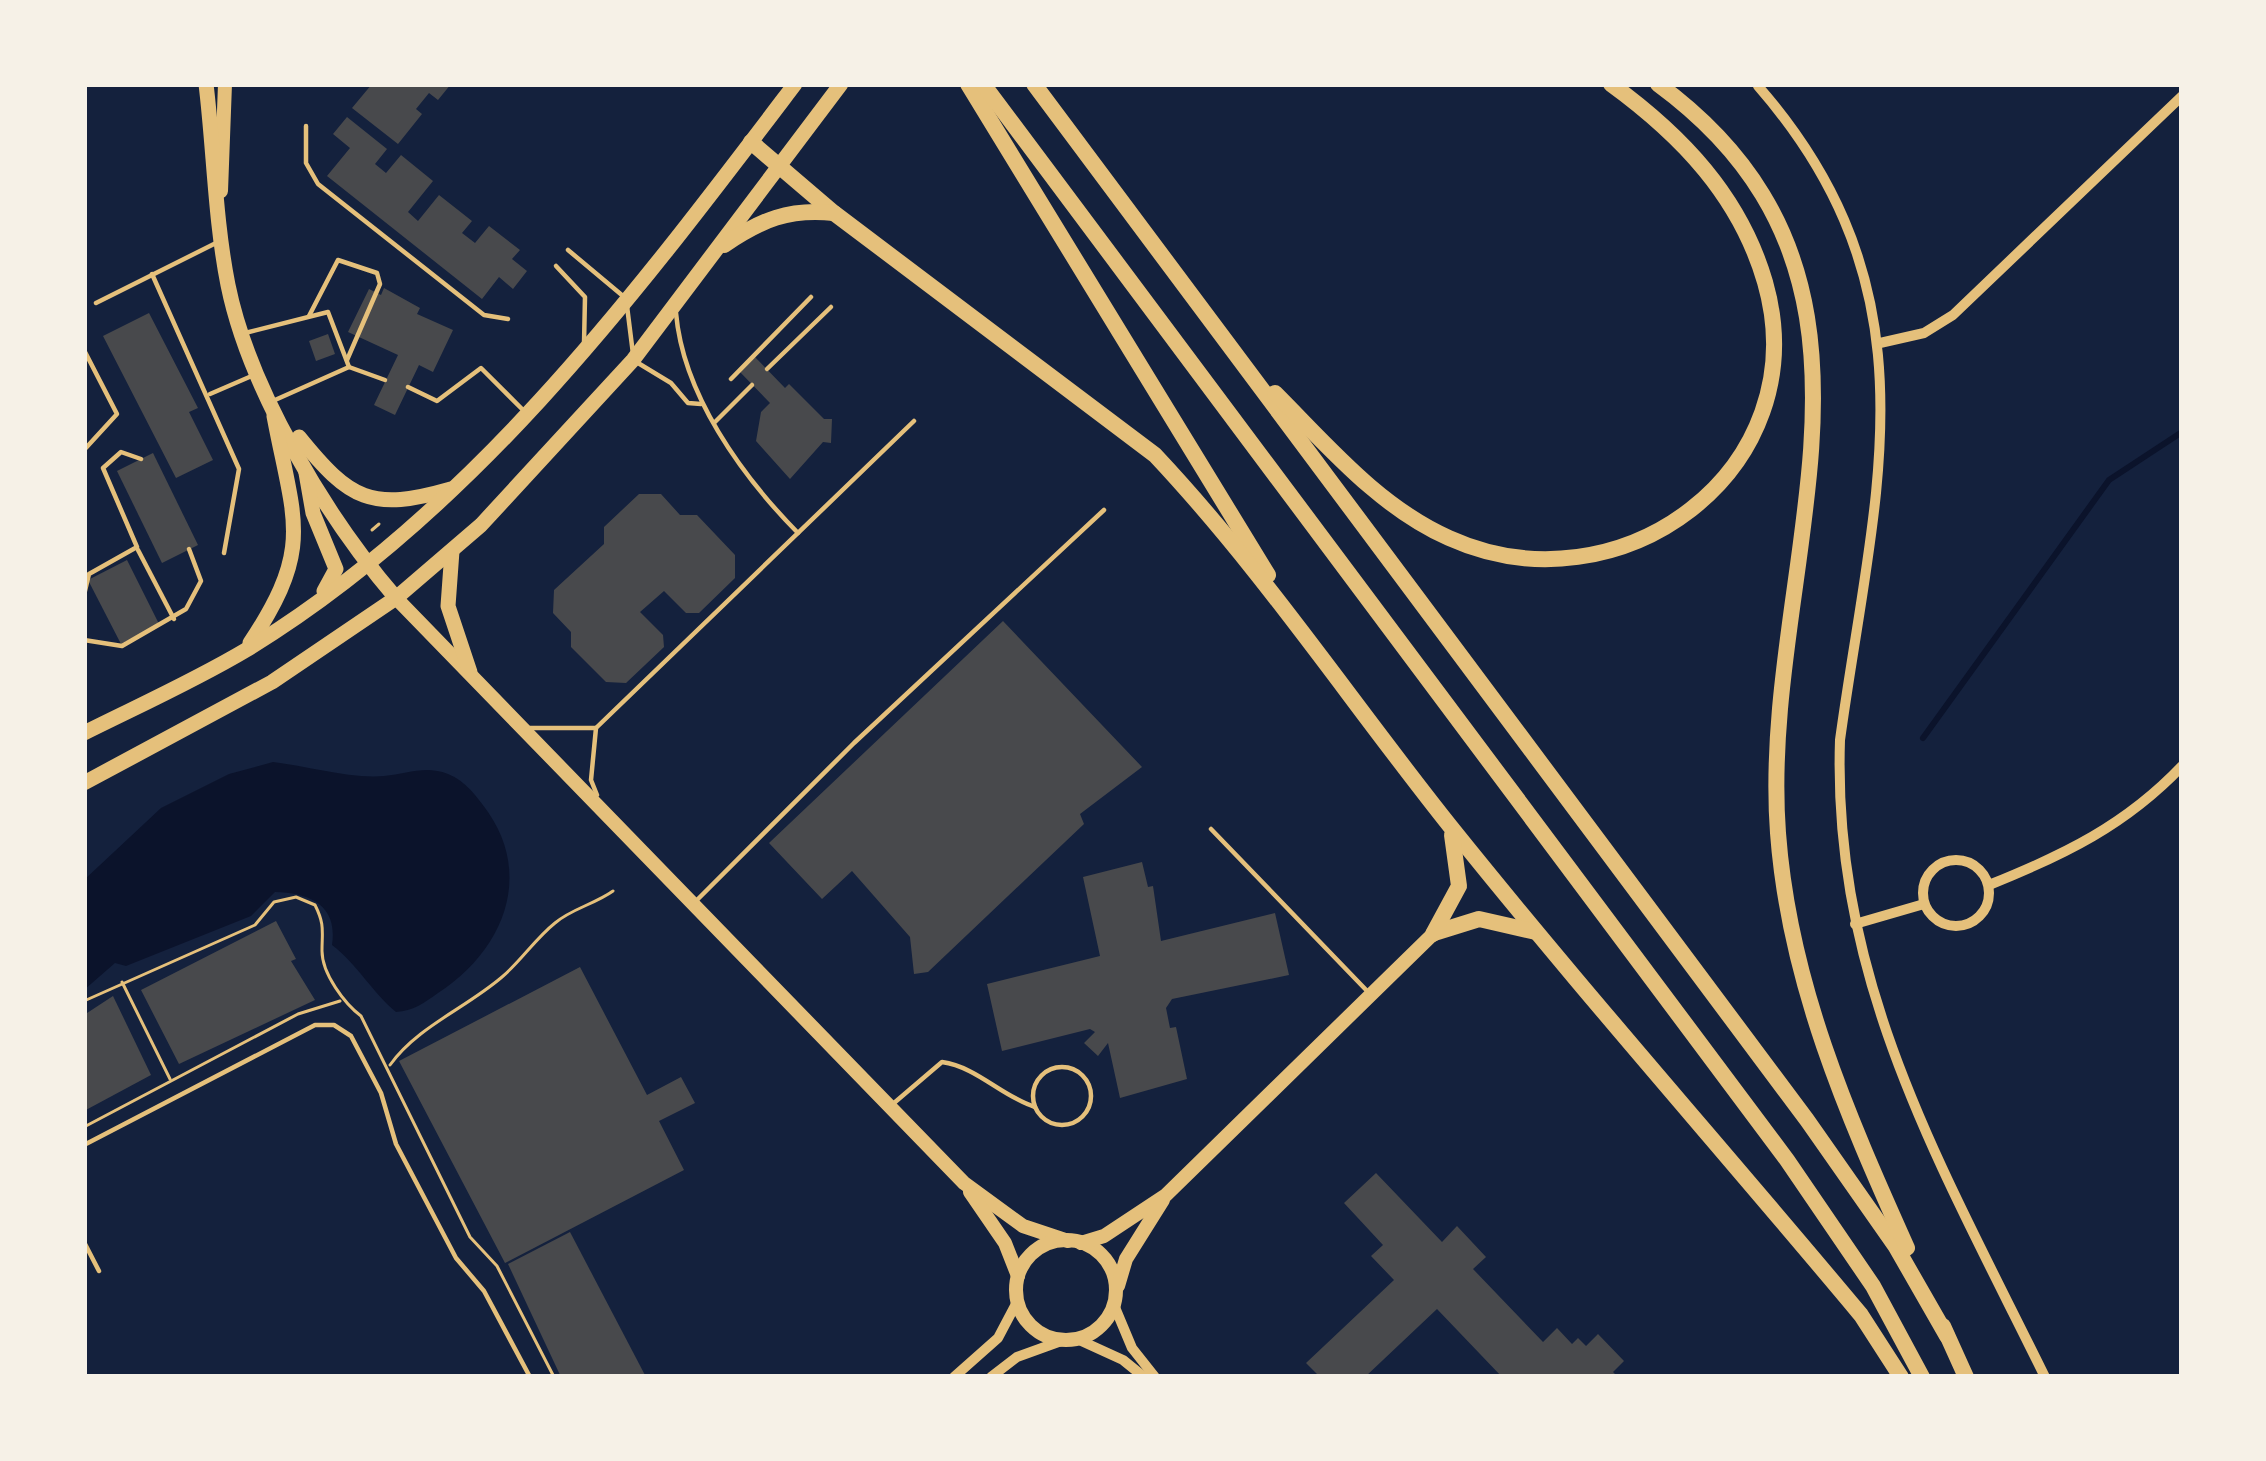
<svg xmlns="http://www.w3.org/2000/svg" width="2266" height="1461" font-family="'Work Sans',sans-serif">
	<style>
		.water { fill: #0b132b }
		.lines { fill: none; stroke-linecap: round; stroke-linejoin: round }
		.stream { stroke: #0b132b; stroke-width: 6 }
		.building { fill: #48494c }
		.path { stroke: #e5c07b; stroke-width: 3 }
		.service { stroke: #e5c07b; stroke-width: 4.5 }
		.minor { stroke: #e5c07b; stroke-width: 10 }
		.tertiary { stroke: #e5c07b; stroke-width: 14 }
		.secondary { stroke: #e5c07b; stroke-width: 15 }
		.trunk { stroke: #e5c07b; stroke-width: 16 }
	</style>
	<rect width="100%" height="100%" fill="#14213d"/>
	<path class="water" d="M273 762C308 766 350 779 384 776 407 774 425 765 448 774 466 781 477 797 488 812 534 879 501 952 438 993 424 1003 413 1011 396 1012 371 991 358 965 332 945 338 905 310 893 275 892L251 916 126 966 115 963 84 990V880L161 808 229 774Z"/>
	<g class="lines">
		<polyline class="stream" points="1923,738 2109,480 2182,432"/>
	</g>
	<g class="building">
		<polygon points="372,84 451,84 438,100 429,93 416,109 422,114 398,144 352,108"/>
		<polygon points="347,117 387,149 375,164 386,173 401,155 433,181 408,212 418,221 439,195 472,221 462,233 475,243 489,226 520,250 512,259 527,271 513,289 499,277 482,299 327,176 350,148 333,134"/>
		<polygon points="384,288 420,308 417,314 453,330 433,372 419,365 395,415 374,405 398,355 348,332 369,289 381,295"/>
		<polygon points="149,313 198,408 189,412 213,460 176,478 103,336"/>
		<polygon points="328,334 335,354 316,361 309,341"/>
		<polygon points="754,356 785,388 789,384 824,419 832,419 831,443 823,442 790,479 756,441 761,412 770,403 739,371"/>
		<polygon points="153,453 198,545 162,563 117,471"/>
		<polygon points="639,494 661,494 680,515 697,515 735,555 735,578 699,613 686,613 664,591 640,612 663,635 664,647 626,683 606,682 571,647 571,632 553,613 554,590 604,544 604,527"/>
		<polygon points="127,560 159,624 121,644 88,580"/>
		<polygon points="1003,621 1142,767 1080,814 1084,824 928,972 914,974 910,937 852,871 822,899 769,843"/>
		<polygon points="1142,862 1148,887 1153,886 1161,941 1275,913 1289,975 1172,999 1166,1008 1170,1028 1176,1027 1187,1079 1120,1098 1108,1043 1098,1056 1084,1043 1095,1032 1090,1029 1002,1051 987,984 1100,956 1083,877"/>
		<polygon points="276,921 296,959 291,961 315,1000 179,1064 141,990"/>
		<polygon points="580,967 647,1095 681,1077 695,1103 659,1121 684,1170 505,1263 399,1061"/>
		<polygon points="113,996 151,1075 84,1111 84,1015"/>
		<polygon points="1376,1173 1442,1242 1457,1226 1486,1257 1473,1269 1543,1342 1557,1328 1572,1344 1578,1338 1586,1346 1598,1334 1624,1361 1613,1372 1618,1377 1502,1377 1437,1309 1365,1377 1320,1377 1306,1363 1394,1280 1371,1256 1383,1245 1344,1203"/>
		<polygon points="570,1232 646,1377 561,1377 508,1264"/>
	</g>
	<g class="lines">
		<g class="path">
			<polyline points="372,530 379,524"/>
			<polyline points="122,982 170,1079"/>
			<path d="M84 1001 255 925 274 902 296 897 315 905C325 925 322 931 322 951 322 974 345 1004 361 1016L470 1237 497 1266 554 1377"/>
			<path d="M390 1065C417 1027 466 1008 502 977 521 961 535 939 555 923 571 909 595 904 613 891"/>
			<polyline points="84,1127 298,1014 340,1001"/>
		</g>
		<g class="service">
			<polyline points="306,126 306,163 318,184 484,315 508,319"/>
			<polyline points="568,250 623,296"/>
			<polyline points="556,266 585,297 584,344"/>
			<polyline points="152,274 239,469 224,553"/>
			<polyline points="96,303 218,242"/>
			<polyline points="627,306 633,354"/>
			<path d="M676 313C683 394 741 475 798 533"/>
			<polyline points="309,316 338,260 377,273 380,284 347,360"/>
			<polyline points="245,333 328,312 349,367"/>
			<polyline points="84,350 117,414 84,450"/>
			<polyline points="638,363 671,383 688,403 701,404"/>
			<polyline points="767,369 831,307"/>
			<polyline points="731,379 811,297"/>
			<polyline points="408,387 437,401 481,368 523,410"/>
			<polyline points="210,394 254,375"/>
			<polyline points="275,400 349,367 385,380"/>
			<polyline points="715,422 752,385"/>
			<polyline points="138,550 174,619"/>
			<polyline points="84,595 89,574 137,547 103,468 121,452 141,459"/>
			<polyline points="84,640 122,646 186,609 201,581 189,549"/>
			<polyline points="530,728 596,728"/>
			<polyline points="597,795 591,780 596,728 914,421"/>
			<polyline points="1211,829 1370,994"/>
			<polyline points="697,900 854,743 1104,510"/>
			<circle cx="1062" cy="1096" r="29"/>
			<path d="M894 1103 942 1062C977 1067 1001 1096 1035 1107"/>
			<polyline points="84,1145 315,1025 334,1025 351,1036 381,1093 396,1144 456,1258 484,1291 530,1377"/>
			<polyline points="84,1242 99,1271"/>
		</g>
		<g class="minor">
			<path d="M1758 86C1941 296 1874 492 1840 740 1832 983 1942 1167 2045 1377"/>
			<polyline points="1880,343 1924,333 1953,315 2182,96"/>
			<circle cx="1956" cy="893" r="33"/>
			<path d="M1989 885C2064 855 2126 825 2182 766"/>
			<polyline points="1855,924 1924,904"/>
			<polyline points="1114,1305 1132,1348 1155,1377"/>
			<polyline points="1077,1339 1123,1360 1144,1377"/>
			<polyline points="954,1377 998,1338 1017,1302"/>
			<polyline points="991,1377 1017,1357 1064,1340"/>
		</g>
		<g class="tertiary">
			<polyline points="221,191 225,84"/>
			<polyline points="396,598 964,1183 1023,1226 1068,1241"/>
			<polyline points="970,1192 1005,1243 1018,1276"/>
			<circle cx="1066" cy="1290" r="50"/>
			<polyline points="1081,1243 1104,1236 1166,1195 1433,934"/>
			<polyline points="1118,1286 1126,1259 1163,1200"/>
		</g>
		<g class="secondary">
			<path d="M206 84C214 150 215 220 228 285 249 389 327 518 396 598"/>
			<path d="M299 437C350 500 371 512 451 489"/>
			<polyline points="306,473 313,513 336,569 324,591"/>
			<polyline points="452,551 448,606 470,672"/>
			<path d="M250 643C314 547 294 522 274 416"/>
			<path d="M84 733C138 706 194 681 246 650 473 512 637 292 795 84"/>
			<polyline points="84,783 272,682 396,598 481,525 633,360 841,84"/>
		</g>
		<g class="trunk">
			<polyline points="968,84 1268,575"/>
			<polyline points="983,84 1787,1160 1873,1286 1922,1377"/>
			<polyline points="1034,84 1807,1120 1896,1247 1947,1336"/>
			<path d="M1658 84C1929 283 1758 564 1778 833 1789 982 1847 1114 1907 1248"/>
			<path d="M751 142 834 213 1155 455C1264 571 1351 702 1450 826 1583 992 1725 1152 1861 1315L1901 1377"/>
			<path d="M724 245C761 220 789 208 834 213"/>
			<path d="M1275 393C1328 446 1379 507 1449 538 1619 615 1819 470 1765 282 1740 196 1681 135 1611 84"/>
			<polyline points="1434,933 1479,919 1536,932"/>
			<polyline points="1433,934 1459,886 1452,835"/>
			<polyline points="1943,1326 1966,1377"/>
		</g>
	</g>
	<rect width="2266" height="1461" fill="none" stroke="#f6f1e7" stroke-width="174"/>
</svg>
